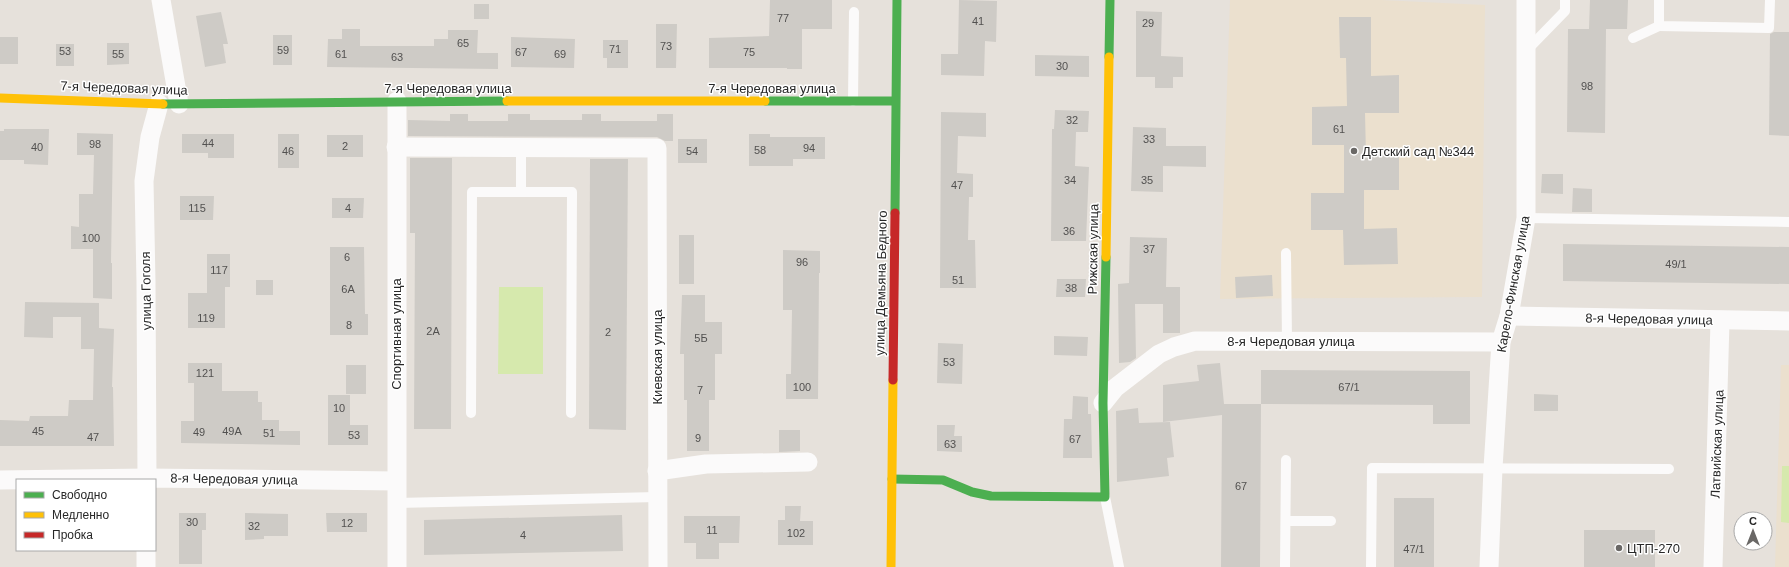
<svg xmlns="http://www.w3.org/2000/svg" width="1789" height="567" font-family="Helvetica,sans-serif">
	<style>
		.education { fill: #ebe0ce }
		.pitch { fill: #d6e9ad }
		.building { fill: #cecbc6 }
		.lines { fill: none; stroke-linecap: round; stroke-linejoin: round }
		.lane { stroke: #fbfafa; stroke-width: 10 }
		.street { stroke: #fbfafa; stroke-width: 19 }
		.fast { stroke: #4caf50; stroke-width: 9 }
		.slow { stroke: #ffc107; stroke-width: 9 }
		.jam { stroke: #c62828; stroke-width: 9 }
		.poi-dot { fill: #6a6866; stroke: #fff; stroke-width: 1.5 }
		.labels { text-anchor: middle; dominant-baseline: central; stroke-width: 3; stroke-linejoin: round; paint-order: stroke }
		.number-label { font-size: 11px; fill: #525150 }
		.street-label { font-size: 13px; fill: #272727; stroke: #fff }
		.poi-label { font-size: 13px; fill: #272727; stroke: #fff; text-anchor: start }
	</style>
	<rect width="100%" height="100%" fill="#e6e1db"/>
	<g class="education">
		<polygon points="1230,0 1381,0 1485,5 1482,297 1220,299"/>
		<polygon points="1781,365 1789,365 1789,567 1775,567"/>
	</g>
	<g class="pitch">
		<polygon points="499,287 543,287 543,374 498,374"/>
		<polygon points="1782,466 1789,466 1789,523 1781,522"/>
	</g>
	<g class="building">
		<polygon points="770,0 832,0 832,29 802,29 802,69 787,69 787,68 709,68 709,38 769,36"/>
		<polygon points="959,0 997,1 996,42 985,41 984,76 941,75 941,54 958,54"/>
		<polygon points="1590,0 1628,0 1627,29 1606,29 1605,133 1567,132 1568,29 1589,29"/>
		<rect x="474" y="4" width="15" height="15"/>
		<polygon points="1136,11 1162,12 1161,56 1183,57 1183,77 1173,77 1173,88 1155,88 1155,77 1136,77"/>
		<polygon points="221,12 228,44 223,44 226,63 205,67 196,16"/>
		<polygon points="1339,17 1371,17 1371,76 1399,75 1399,113 1365,113 1366,155 1399,154 1399,190 1364,190 1364,229 1397,228 1398,264 1344,265 1343,230 1311,230 1311,193 1344,193 1344,145 1312,145 1312,107 1347,106 1346,58 1340,58"/>
		<polygon points="656,24 677,24 676,68 656,68"/>
		<polygon points="342,29 360,29 360,46 434,46 434,39 448,39 448,30 478,30 477,53 498,53 498,69 327,67 328,39 342,39"/>
		<polygon points="1774,32 1789,32 1789,136 1769,135 1770,34"/>
		<rect x="273" y="35" width="19" height="30"/>
		<rect x="0" y="37" width="18" height="27"/>
		<polygon points="511,37 575,39 574,68 511,67"/>
		<polygon points="603,40 628,40 628,68 607,68 607,58 603,58"/>
		<polygon points="107,43 129,43 129,64 107,65"/>
		<rect x="56" y="44" width="18" height="22"/>
		<polygon points="1035,55 1089,56 1089,77 1035,76"/>
		<polygon points="1055,110 1089,111 1088,132 1076,132 1075,166 1089,167 1086,241 1051,241 1052,129 1054,129"/>
		<polygon points="941,112 986,113 986,137 958,136 957,173 973,174 973,197 969,197 968,240 975,240 976,288 940,288"/>
		<polygon points="450,114 468,114 468,121 508,121 508,114 530,114 530,120 582,120 582,114 601,114 601,121 657,121 657,114 673,114 673,141 665,141 657,137 408,136 408,120 450,121"/>
		<polygon points="1133,127 1166,128 1166,146 1206,146 1206,167 1163,166 1163,192 1131,191"/>
		<polygon points="4,129 49,129 48,165 24,164 24,160 0,160 0,131 4,131"/>
		<polygon points="77,133 113,134 111,263 112,263 112,299 93,298 93,249 71,249 71,226 79,227 79,194 93,194 94,155 77,155"/>
		<polygon points="182,134 234,134 234,158 208,158 208,153 182,153"/>
		<rect x="278" y="134" width="21" height="34"/>
		<polygon points="749,134 770,134 770,137 825,137 825,159 793,159 793,166 749,166"/>
		<rect x="327" y="135" width="36" height="22"/>
		<rect x="678" y="139" width="29" height="24"/>
		<polygon points="410,158 452,158 451,429 414,429 415,233 410,233"/>
		<polygon points="590,159 628,159 626,430 589,429"/>
		<polygon points="1542,174 1563,174 1563,194 1541,193"/>
		<polygon points="1573,188 1592,189 1592,212 1572,212"/>
		<polygon points="180,196 214,196 213,220 180,220"/>
		<polygon points="332,198 364,198 363,218 332,218"/>
		<rect x="679" y="235" width="15" height="49"/>
		<polygon points="1130,237 1167,238 1166,287 1180,287 1180,333 1163,333 1163,304 1135,304 1136,358 1130,362 1119,363 1118,284 1129,283"/>
		<polygon points="1563,244 1789,247 1789,284 1563,281"/>
		<polygon points="330,247 364,247 365,314 368,314 368,335 330,335"/>
		<polygon points="783,250 820,251 820,273 819,273 818,399 786,399 786,374 791,374 792,310 783,310"/>
		<polygon points="207,254 230,254 230,287 225,287 225,328 188,328 188,293 207,293"/>
		<polygon points="1272,275 1273,296 1236,298 1235,277"/>
		<polygon points="1057,279 1086,279 1085,297 1056,297"/>
		<rect x="256" y="280" width="17" height="15"/>
		<polygon points="682,295 705,295 705,322 722,322 722,354 715,354 715,400 709,400 709,451 687,451 687,400 684,400 684,354 680,354"/>
		<polygon points="25,302 99,303 99,328 114,329 112,387 113,387 114,446 0,446 0,420 29,421 30,416 68,416 69,400 93,400 94,349 81,349 81,317 53,317 53,338 24,337"/>
		<polygon points="1054,336 1088,337 1087,356 1054,355"/>
		<polygon points="938,343 963,344 962,384 937,383"/>
		<polygon points="188,363 222,363 222,391 258,391 258,402 262,402 262,420 279,420 279,431 300,431 300,445 181,443 181,421 194,421 194,383 188,383"/>
		<polygon points="1220,363 1224,404 1261,404 1260,567 1221,567 1222,415 1163,422 1163,385 1199,381 1197,365"/>
		<rect x="346" y="365" width="20" height="29"/>
		<polygon points="1261,370 1470,371 1470,424 1433,424 1433,405 1261,404"/>
		<polygon points="1534,394 1558,395 1558,411 1534,411"/>
		<polygon points="328,395 350,395 350,425 368,425 368,445 328,445"/>
		<polygon points="1073,396 1088,397 1088,414 1091,414 1092,458 1063,458 1064,419 1072,419"/>
		<polygon points="1138,408 1139,423 1170,422 1174,457 1167,458 1169,476 1117,482 1116,411"/>
		<polygon points="937,425 955,425 954,436 962,436 962,452 937,451"/>
		<polygon points="779,430 800,430 800,451 779,452"/>
		<rect x="1394" y="498" width="40" height="69"/>
		<polygon points="785,506 801,506 800,521 813,521 813,545 778,545 778,520 785,520"/>
		<polygon points="179,513 206,513 206,530 202,530 202,564 179,564"/>
		<polygon points="245,513 288,514 288,536 264,536 264,539 245,540"/>
		<polygon points="326,513 367,513 367,532 327,532"/>
		<polygon points="622,515 623,551 424,555 424,520"/>
		<polygon points="684,516 740,516 739,543 719,543 719,559 696,559 696,543 684,543"/>
		<rect x="1584" y="530" width="71" height="37"/>
	</g>
	<g class="lines">
		<g class="lane">
			<polyline points="1659,0 1659,26 1769,28 1770,0"/>
			<polyline points="1633,38 1659,26"/>
			<polyline points="1527,50 1565,11 1565,0"/>
			<polyline points="853,101 854,12"/>
			<polyline points="521,192 521,147"/>
			<polyline points="1526,218 1789,222"/>
			<polyline points="1286,253 1287,341"/>
			<polyline points="471,413 472,192 572,192 571,413"/>
			<polyline points="1105,497 1119,567"/>
			<polyline points="396,503 657,497"/>
			<polyline points="1286,521 1331,521"/>
			<polyline points="1285,567 1286,460"/>
			<polyline points="1371,567 1372,468 1669,469"/>
		</g>
		<g class="street">
			<polyline points="161,0 179,104"/>
			<polyline points="397,101 397,567"/>
			<polyline points="396,147 657,148 658,567"/>
			<polyline points="1509,316 1789,321"/>
			<polyline points="1103,403 1115,388 1159,354 1174,347 1195,341 1501,342"/>
			<polyline points="657,471 706,464 808,462"/>
			<polyline points="0,480 147,478 396,481"/>
			<polyline points="147,480 146,282 144,181 150,137 159,104"/>
			<polyline points="146,567 146,550"/>
			<polyline points="1489,567 1493,468 1501,342 1509,316 1526,218 1526,0"/>
			<polyline points="1713,567 1720,321"/>
		</g>
		<g class="fast">
			<polyline points="1109,57 1110,0"/>
			<polyline points="765,101 895,101"/>
			<polyline points="163,104 507,101"/>
			<polyline points="895,213 897,0"/>
			<polyline points="892,479 943,480 972,492 991,496 1105,497 1103,403 1106,257"/>
		</g>
		<g class="slow">
			<polyline points="0,98 163,104"/>
			<polyline points="507,101 765,101"/>
			<polyline points="1106,257 1109,57"/>
			<polyline points="891,567 893,380"/>
		</g>
		<polyline class="jam" points="893,380 895,213"/>
	</g>
	<g class="poi-dot">
		<circle cx="1354" cy="151" r="4"/>
		<circle cx="1619" cy="548" r="4"/>
	</g>
	<g class="labels">
		<g class="number-label">
			<text x="783" y="18">77</text>
			<text x="978" y="21">41</text>
			<text x="1148" y="23">29</text>
			<text x="463" y="43">65</text>
			<text x="666" y="46">73</text>
			<text x="615" y="49">71</text>
			<text x="283" y="50">59</text>
			<text x="65" y="51">53</text>
			<text x="521" y="52">67</text>
			<text x="749" y="52">75</text>
			<text x="118" y="54">55</text>
			<text x="341" y="54">61</text>
			<text x="560" y="54">69</text>
			<text x="397" y="57">63</text>
			<text x="1062" y="66">30</text>
			<text x="1587" y="86">98</text>
			<text x="1072" y="120">32</text>
			<text x="1339" y="129">61</text>
			<text x="1149" y="139">33</text>
			<text x="208" y="143">44</text>
			<text x="95" y="144">98</text>
			<text x="345" y="146">2</text>
			<text x="37" y="147">40</text>
			<text x="809" y="148">94</text>
			<text x="760" y="150">58</text>
			<text x="288" y="151">46</text>
			<text x="692" y="151">54</text>
			<text x="1070" y="180">34</text>
			<text x="1147" y="180">35</text>
			<text x="957" y="185">47</text>
			<text x="197" y="208">115</text>
			<text x="348" y="208">4</text>
			<text x="1069" y="231">36</text>
			<text x="91" y="238">100</text>
			<text x="1149" y="249">37</text>
			<text x="347" y="257">6</text>
			<text x="802" y="262">96</text>
			<text x="1676" y="264">49/1</text>
			<text x="219" y="270">117</text>
			<text x="958" y="280">51</text>
			<text x="1071" y="288">38</text>
			<text x="348" y="289">6А</text>
			<text x="206" y="318">119</text>
			<text x="349" y="325">8</text>
			<text x="433" y="331">2А</text>
			<text x="608" y="332">2</text>
			<text x="701" y="338">5Б</text>
			<text x="949" y="362">53</text>
			<text x="205" y="373">121</text>
			<text x="802" y="387">100</text>
			<text x="1349" y="387">67/1</text>
			<text x="700" y="390">7</text>
			<text x="339" y="408">10</text>
			<text x="38" y="431">45</text>
			<text x="232" y="431">49А</text>
			<text x="199" y="432">49</text>
			<text x="269" y="433">51</text>
			<text x="354" y="435">53</text>
			<text x="93" y="437">47</text>
			<text x="698" y="438">9</text>
			<text x="1075" y="439">67</text>
			<text x="950" y="444">63</text>
			<text x="1241" y="486">67</text>
			<text x="192" y="522">30</text>
			<text x="347" y="523">12</text>
			<text x="254" y="526">32</text>
			<text x="712" y="530">11</text>
			<text x="796" y="533">102</text>
			<text x="523" y="535">4</text>
			<text x="1414" y="549">47/1</text>
		</g>
		<g class="street-label">
			<text transform="translate(124 88) rotate(2)">7-я Чередовая улица</text>
			<text x="448" y="88">7-я Чередовая улица</text>
			<text x="772" y="88">7-я Чередовая улица</text>
			<text transform="translate(1093 249) rotate(-89)">Рижская улица</text>
			<text transform="translate(881 283) rotate(-89)">улица Демьяна Бедного</text>
			<text transform="translate(1513 284) rotate(-80)">Карело-Финская улица</text>
			<text transform="translate(146 291) rotate(-91)">улица Гоголя</text>
			<text transform="translate(1649 319) rotate(1)">8-я Чередовая улица</text>
			<text transform="translate(396 334) rotate(-90)">Спортивная улица</text>
			<text x="1291" y="341">8-я Чередовая улица</text>
			<text transform="translate(657 357) rotate(-90)">Киевская улица</text>
			<text transform="translate(1717 444) rotate(-88)">Латвийская улица</text>
			<text transform="translate(234 479) rotate(1)">8-я Чередовая улица</text>
		</g>
		<g class="poi-label">
			<text x="1362" y="151">Детский сад №344</text>
			<text x="1627" y="548">ЦТП-270</text>
		</g>
	</g>
	<rect x="16" y="479" width="140" height="72" fill="#ffffff" stroke="#a9a9a9"/>
	<rect x="24" y="492" width="20" height="6" fill="#4caf50" stroke="#a9a9a9"/>
	<text x="52" y="499" font-size="12" fill="#272727">Свободно</text>
	<rect x="24" y="512" width="20" height="6" fill="#ffc107" stroke="#a9a9a9"/>
	<text x="52" y="519" font-size="12" fill="#272727">Медленно</text>
	<rect x="24" y="532" width="20" height="6" fill="#c62828" stroke="#a9a9a9"/>
	<text x="52" y="539" font-size="12" fill="#272727">Пробка</text>
	<g transform="translate(1753 531)"><circle r="19" fill="#ffffff" stroke="#a9a9a9"/>
	<path d="M0-3L7 15L0 10L-7 15Z" fill="#6a6866"/>
	<text y="-6" font-size="11" font-weight="bold" text-anchor="middle" fill="#272727">С</text>
	</g>
</svg>
